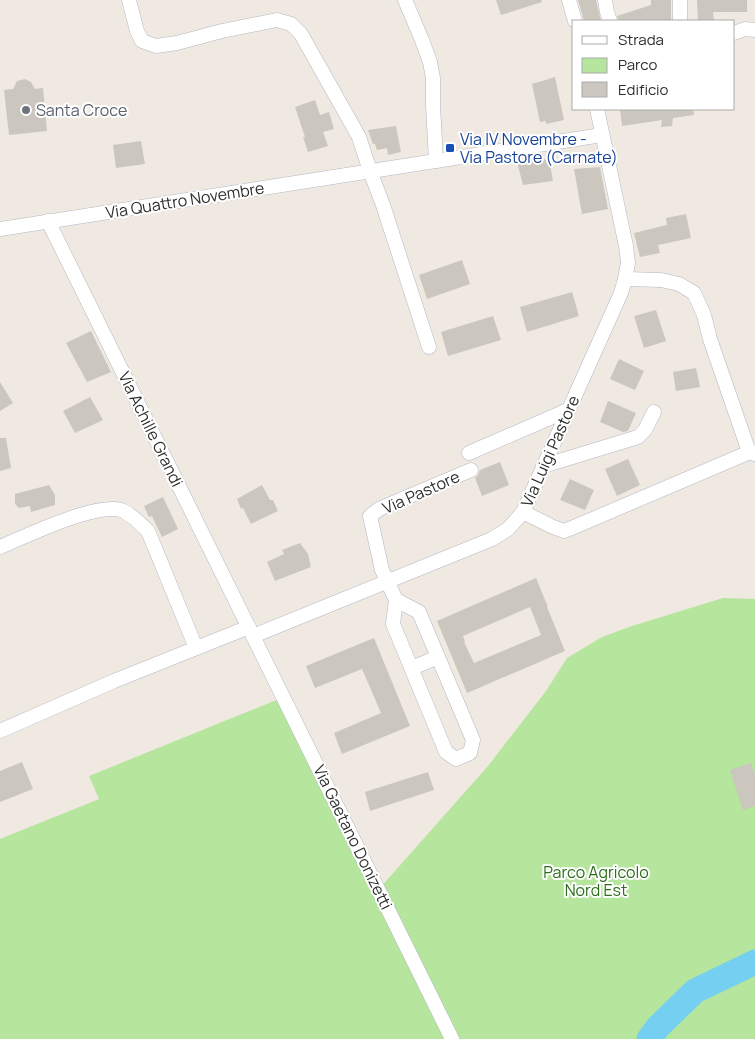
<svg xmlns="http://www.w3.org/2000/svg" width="755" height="1039" font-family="Manrope,sans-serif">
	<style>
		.green { fill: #b6e59e }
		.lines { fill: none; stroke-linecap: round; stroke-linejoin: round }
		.river { stroke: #75cff0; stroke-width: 25 }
		.building { fill: #cbc7bf; fill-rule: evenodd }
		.minor-casing { stroke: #b4b7c1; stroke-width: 15 }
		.minor { stroke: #fff; stroke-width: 14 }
		.worship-dot { fill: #6b7280; stroke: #fff; stroke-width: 2 }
		.transit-dot { fill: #1a4fb4; stroke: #fff; stroke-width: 2 }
		.labels { text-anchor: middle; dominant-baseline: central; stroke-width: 4; stroke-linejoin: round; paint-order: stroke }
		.worship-label { font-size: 16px; fill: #5b616d; stroke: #fff; text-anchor: start }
		.transit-label { font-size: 16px; fill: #164399; stroke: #fff; text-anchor: start }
		.street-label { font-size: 16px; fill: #2e2e2e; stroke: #fff }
		.park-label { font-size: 16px; fill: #2c6e1b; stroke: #fff }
	</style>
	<rect width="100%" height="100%" fill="#efe9e1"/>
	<polygon class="green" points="723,598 755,599 755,1039 0,1039 0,839 99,799 89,776 279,699 379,889 488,766 546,691 567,658 602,637 632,626"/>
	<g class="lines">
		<polyline class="river" points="649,1039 658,1027 695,991 755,962"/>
	</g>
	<g class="building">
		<polygon points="496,0 541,0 542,2 501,15"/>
		<polygon points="578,0 596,0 601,21 584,21"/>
		<polygon points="651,0 671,0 671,21 619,21 617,16 651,5"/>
		<polygon points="697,0 747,0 747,12 713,12 714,21 698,21"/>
		<polygon points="555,77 564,120 546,124 546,121 540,122 532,84"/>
		<polygon points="25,79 31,82 35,89 43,88 47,131 9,135 4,90 13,89 17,81"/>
		<polygon points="315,100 320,115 329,112 334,129 323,132 328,146 308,152 303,137 305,137 295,107"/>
		<polygon points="620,109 693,109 694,115 673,118 672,126 661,127 662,120 622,126"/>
		<polygon points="396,126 401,152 388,155 387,148 377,150 375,144 373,144 368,130"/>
		<polygon points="141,141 145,164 116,168 113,145"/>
		<polygon points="549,159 553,181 523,185 517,162"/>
		<polygon points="600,167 608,209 582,214 574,169"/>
		<polygon points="686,214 691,238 658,245 660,253 640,257 634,233 667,225 666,218"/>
		<polygon points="462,260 470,284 427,299 419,275"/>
		<polygon points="572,292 579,316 527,332 520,307"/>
		<polygon points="656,310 666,341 644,348 634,316"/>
		<polygon points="493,316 501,340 448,356 441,332"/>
		<polygon points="91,331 111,372 87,382 66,343"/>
		<polygon points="619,359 644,371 635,390 610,379"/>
		<polygon points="696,368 700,387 676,391 673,372"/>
		<polygon points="0,382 13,403 0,411"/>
		<polygon points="90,397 103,420 75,433 63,411"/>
		<polygon points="608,401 636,413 628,431 623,432 600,422"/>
		<polygon points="0,438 6,438 11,468 0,471"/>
		<polygon points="628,459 640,485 617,496 605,469"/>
		<polygon points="500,462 509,485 482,496 475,478 478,475 480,470"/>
		<polygon points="570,479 594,490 585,510 560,500"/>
		<polygon points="49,485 55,495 55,505 31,512 30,506 19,508 15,504 15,494"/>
		<polygon points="262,485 270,500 273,500 278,511 251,524 243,508 241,509 237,499"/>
		<polygon points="163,497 178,529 162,537 152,516 149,517 144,506"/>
		<polygon points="300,543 308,554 311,567 275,581 267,562 284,554 282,550"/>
		<path d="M536 578 548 607H547L565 651 467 693 437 621ZM530 607 541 635 474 663 464 642H465L463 636Z"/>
		<polygon points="374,638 410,726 342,754 334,733 381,713 362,669 315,688 306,666"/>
		<polygon points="22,762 33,789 0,802 0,771"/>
		<polygon points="751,763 755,774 755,806 743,810 730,770"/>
		<polygon points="428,772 434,790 370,811 365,792"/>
	</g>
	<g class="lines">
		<defs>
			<g id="minor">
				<polyline points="129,0 137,31 142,41 156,46 177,43 222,31 277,20 291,24 301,34 359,137 370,171 383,205 429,347"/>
				<polyline points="405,0 422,40 430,62 433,78 433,105 436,161"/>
				<polyline points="569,0 575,21"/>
				<polyline points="605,0 607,12 610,21"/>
				<polyline points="680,21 680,0"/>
				<polyline points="734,33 745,29 755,30"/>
				<polyline points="48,221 452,1039"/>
				<polyline points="0,229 602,135"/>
				<polyline points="625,279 661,280 679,284 694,293 704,315 710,339 747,446 750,452 755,454"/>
				<polyline points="469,453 568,410"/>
				<polyline points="543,466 638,437 645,430 654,412"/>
				<polyline points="523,512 553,527 564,531 574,527 750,452"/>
				<path d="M0 547C26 536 94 503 121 510 130 513 141 524 148 531L196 648"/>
				<polyline points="396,600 393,624 446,752 456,759 470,753 473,740 419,612 396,600 382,570 370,516 379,509 471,470"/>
				<polyline points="253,636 492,539 508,529 523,512 621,293 625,279 628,263 626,246 597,109"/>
				<polyline points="412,668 438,657"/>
				<polyline points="0,731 114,681 249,627"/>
			</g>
		</defs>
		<use href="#minor" class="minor-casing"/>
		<use href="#minor" class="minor"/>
	</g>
	<circle class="worship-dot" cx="26" cy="110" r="5"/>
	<rect class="transit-dot" x="445" y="143" width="10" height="10" rx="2.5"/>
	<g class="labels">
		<g class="worship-label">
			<text x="36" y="110">Santa Croce</text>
		</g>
		<g class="transit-label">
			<text x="460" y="139">Via IV Novembre -<tspan x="460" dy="18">Via Pastore (Carnate)</tspan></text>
		</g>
		<g class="street-label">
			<text transform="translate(185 200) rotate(-9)">Via Quattro Novembre</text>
			<text transform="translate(151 429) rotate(64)">Via Achille Grandi</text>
			<text transform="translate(550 451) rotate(-66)">Via Luigi Pastore</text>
			<text transform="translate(421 492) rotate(-24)">Via Pastore</text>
			<text transform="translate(353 837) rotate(64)">Via Gaetano Donizetti</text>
		</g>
		<g class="park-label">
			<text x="596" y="872">Parco Agricolo<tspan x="596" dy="18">Nord Est</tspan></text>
		</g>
	</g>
	<rect x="572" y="20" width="162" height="90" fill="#ffffff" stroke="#ababab"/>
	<rect x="582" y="36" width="25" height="8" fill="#ffffff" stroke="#ababab"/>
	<text x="618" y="45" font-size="15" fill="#2e2e2e">Strada</text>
	<rect x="582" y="58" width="25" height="15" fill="#b6e59e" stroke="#ababab"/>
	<text x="618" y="70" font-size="15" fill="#2e2e2e">Parco</text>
	<rect x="582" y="82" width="25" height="15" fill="#cbc7bf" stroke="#ababab"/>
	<text x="618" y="95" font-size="15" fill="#2e2e2e">Edificio</text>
</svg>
